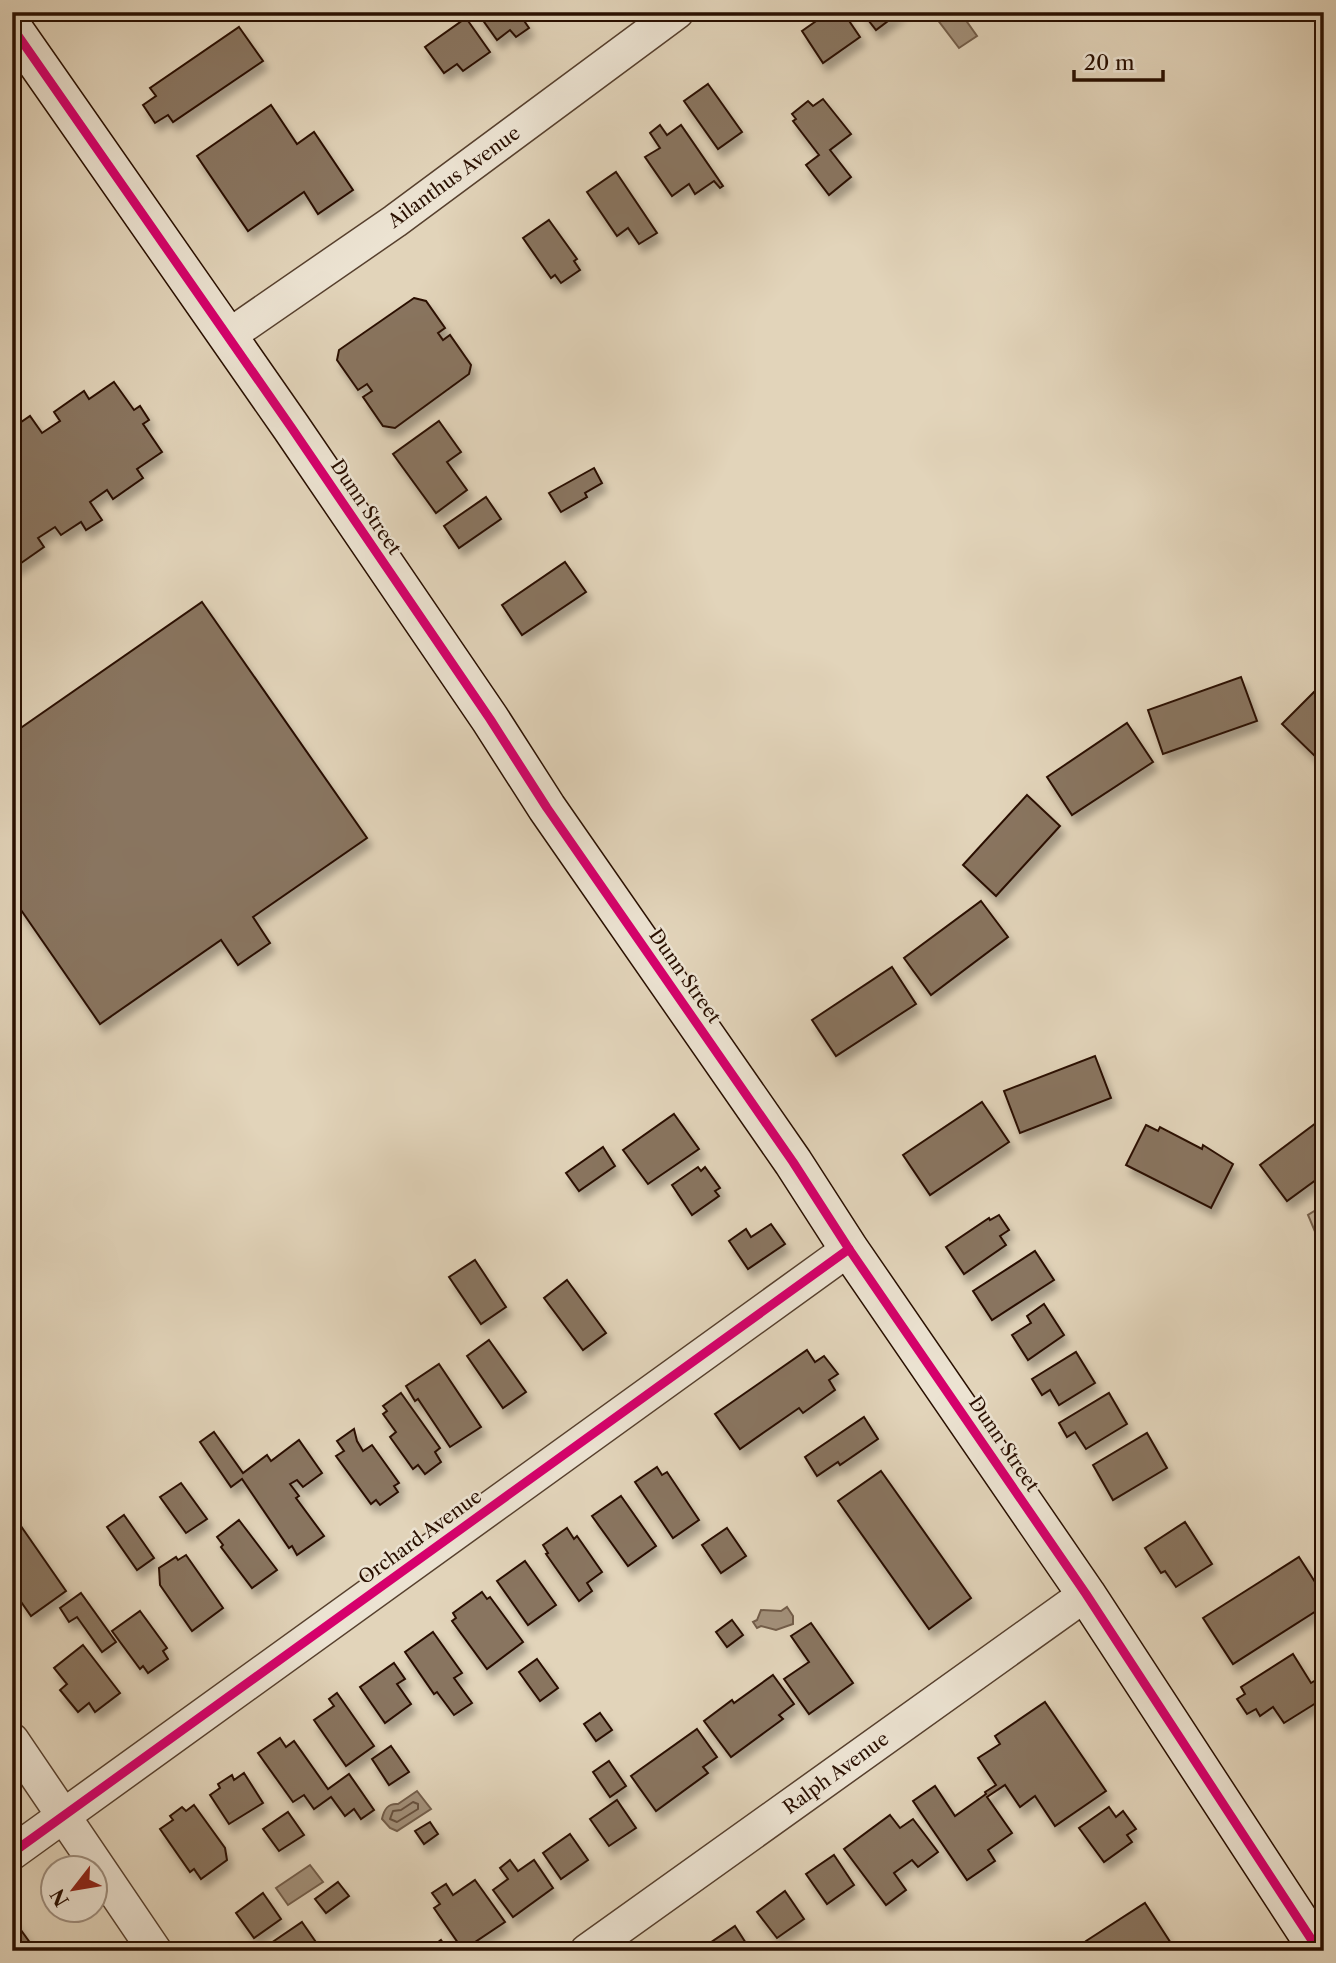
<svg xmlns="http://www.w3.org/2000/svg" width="1336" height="1963" font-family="'Libre Caslon Text',serif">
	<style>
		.green { fill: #c3b39a; stroke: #76614d; stroke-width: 2 }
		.water { fill: #a3917b; stroke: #725d4a; stroke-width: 2 }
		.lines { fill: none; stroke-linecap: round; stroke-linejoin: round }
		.shore { stroke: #66503e; stroke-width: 2 }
		.building { fill: #897561; stroke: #290f00; stroke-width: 2; filter: url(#shadow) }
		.street-casing { stroke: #57402e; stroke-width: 36 }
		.secondary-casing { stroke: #290f00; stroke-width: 41 }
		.street { stroke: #ece3d2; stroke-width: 33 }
		.secondary { stroke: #ece3d2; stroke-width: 38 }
		.cycleway-casing { stroke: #ece3d2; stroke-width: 13 }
		.cycleway { stroke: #d6006c; stroke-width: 9 }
		.labels { text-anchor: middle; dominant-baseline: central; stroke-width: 5; stroke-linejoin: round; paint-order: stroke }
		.street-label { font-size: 19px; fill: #290f00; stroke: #ece3d2 }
	</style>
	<defs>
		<filter id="shadow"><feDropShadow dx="4.5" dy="8" stdDeviation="3.5" flood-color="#0004"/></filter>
	</defs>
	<rect width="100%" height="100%" fill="#e2d4ba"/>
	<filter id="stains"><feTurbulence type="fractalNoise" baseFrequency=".00286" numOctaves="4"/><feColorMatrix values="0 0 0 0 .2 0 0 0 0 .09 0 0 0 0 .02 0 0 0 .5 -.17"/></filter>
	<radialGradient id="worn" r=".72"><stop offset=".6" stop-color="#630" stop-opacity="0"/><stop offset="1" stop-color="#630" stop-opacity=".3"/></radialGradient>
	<polygon class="green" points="1324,1205 1324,1253 1308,1215"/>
	<g class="water">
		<polygon points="937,12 960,12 977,36 959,48 934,15"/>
		<polygon points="787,1607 793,1616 793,1624 776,1630 761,1626 757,1628 753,1622 757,1620 761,1610 781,1611"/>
		<path d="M417 1791 431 1809 397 1831 390 1828 382 1819C384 1809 388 1803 398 1804Z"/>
		<polygon points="310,1865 323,1882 288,1905 276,1888"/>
	</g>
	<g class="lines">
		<polygon class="shore" points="413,1802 418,1804 418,1809 397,1822 390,1819 393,1811 401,1810"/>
	</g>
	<g class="building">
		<polygon points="477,12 518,12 529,28 516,37 510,30 497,40"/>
		<polygon points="829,12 843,12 860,37 823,63 802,31"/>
		<polygon points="862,12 900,12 876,30"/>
		<polygon points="466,18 490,52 463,71 457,64 444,73 425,47"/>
		<polygon points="239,27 263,61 173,122 168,115 155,123 143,105 156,96 150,88"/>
		<polygon points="708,84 742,132 718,149 684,101"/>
		<polygon points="823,99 851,134 830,150 851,177 829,195 806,165 819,155 793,121 796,119 792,114 808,101 813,106"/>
		<polygon points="271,105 297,144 314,132 353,190 318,214 304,192 248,231 197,156"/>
		<polygon points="660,125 667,135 681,125 723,186 720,188 714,181 695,194 689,184 672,196 645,157 660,148 650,133"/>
		<polygon points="616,172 657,233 639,244 628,228 617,236 587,192"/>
		<polygon points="549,220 577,259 574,261 580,270 561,283 555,275 551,278 523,238"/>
		<polygon points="414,298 426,301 445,328 438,333 443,340 450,335 471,365 469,374 395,428 383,426 363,397 372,391 367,384 358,390 337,360 339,350"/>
		<polygon points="114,382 134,410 140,406 149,420 143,424 162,452 137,469 143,478 113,499 107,490 90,502 102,520 86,530 81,522 61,535 55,527 38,538 44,547 14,568 12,566 12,441 20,435 14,427 30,416 42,433 60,421 54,412 84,391 89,399"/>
		<polygon points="439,421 461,452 447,462 467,490 436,513 393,454"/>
		<polygon points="594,468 602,483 585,493 587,497 561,512 549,493"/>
		<polygon points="486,497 501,519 459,548 444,526"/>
		<polygon points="565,562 586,592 522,635 502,605"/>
		<polygon points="202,602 367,838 253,917 270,943 238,965 221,940 100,1024 12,897 12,734"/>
		<polygon points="1241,677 1257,721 1163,754 1148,710"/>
		<polygon points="1315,691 1324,700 1324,765 1282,724"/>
		<polygon points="1127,723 1153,762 1072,815 1047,777"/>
		<polygon points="1027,795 1060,826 996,896 963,865"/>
		<polygon points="981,901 1008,937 931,995 904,958"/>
		<polygon points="892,967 916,1004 836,1056 812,1020"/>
		<polygon points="1095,1056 1111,1098 1020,1133 1004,1091"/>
		<polygon points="982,1102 1009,1142 930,1195 903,1155"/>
		<polygon points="674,1114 699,1149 648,1184 623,1150"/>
		<polygon points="1324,1117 1324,1174 1287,1201 1260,1165"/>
		<polygon points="1146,1125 1158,1131 1160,1127 1202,1149 1203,1145 1233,1164 1211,1208 1126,1165"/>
		<polygon points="603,1147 615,1166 579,1191 566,1173"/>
		<polygon points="698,1167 701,1171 705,1167 720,1188 715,1191 719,1196 692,1215 672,1185"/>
		<polygon points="999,1215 1009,1230 1000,1236 1006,1245 964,1274 946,1247 989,1218 990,1220"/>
		<polygon points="771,1224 785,1244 748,1269 729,1241 746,1229 751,1237"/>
		<polygon points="1035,1251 1054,1280 992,1320 973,1291"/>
		<polygon points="475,1260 506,1307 481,1324 449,1277"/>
		<polygon points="567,1280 606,1333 583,1350 544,1298"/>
		<polygon points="1044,1304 1064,1335 1028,1360 1012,1335 1031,1323 1027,1316"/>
		<polygon points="489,1340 526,1392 503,1408 467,1356"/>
		<polygon points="807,1350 815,1362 824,1356 838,1374 829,1380 835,1390 803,1413 799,1408 740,1449 715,1414"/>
		<polygon points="1076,1352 1095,1383 1059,1405 1050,1390 1042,1395 1032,1379"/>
		<polygon points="439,1364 481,1427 450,1447 418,1399 415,1401 406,1386"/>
		<polygon points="401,1393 440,1448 435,1452 441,1462 425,1474 418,1465 413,1469 390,1437 396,1432 383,1414 387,1411 383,1406"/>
		<polygon points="1109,1393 1127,1424 1086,1449 1075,1432 1067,1437 1059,1423"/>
		<polygon points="864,1417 878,1439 840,1465 838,1462 817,1476 805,1457"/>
		<polygon points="354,1429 357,1441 363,1451 372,1445 399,1483 394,1486 398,1492 380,1505 376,1500 371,1504 336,1456 344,1451 337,1441"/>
		<polygon points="214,1432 243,1473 267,1455 271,1461 299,1440 322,1473 303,1487 297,1480 290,1484 299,1496 296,1498 324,1536 297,1555 292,1546 289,1548 242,1479 231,1487 200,1442"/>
		<polygon points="1147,1433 1167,1468 1113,1500 1093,1465"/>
		<polygon points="657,1467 662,1475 667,1472 699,1520 673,1538 635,1482"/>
		<polygon points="881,1471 971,1598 929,1629 838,1501"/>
		<polygon points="181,1483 207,1519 186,1533 160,1497"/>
		<polygon points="621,1496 656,1546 628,1566 592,1516"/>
		<polygon points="124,1515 154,1558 137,1570 107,1527"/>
		<polygon points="16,1519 66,1591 31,1616 12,1589 12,1521"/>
		<polygon points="239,1520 277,1570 252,1588 221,1547 223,1545 217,1537"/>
		<polygon points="1185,1522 1212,1564 1176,1587 1165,1571 1161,1573 1145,1548"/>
		<polygon points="567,1528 574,1539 577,1536 602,1572 587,1583 592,1591 579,1601 546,1554 548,1553 543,1545"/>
		<polygon points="727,1528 746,1556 721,1573 702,1545"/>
		<polygon points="186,1555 223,1608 192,1631 160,1585 159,1568 176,1557 178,1560"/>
		<polygon points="1299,1557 1324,1596 1324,1606 1233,1664 1203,1618"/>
		<polygon points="525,1561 556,1605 528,1625 497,1581"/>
		<polygon points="482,1592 487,1599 490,1597 523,1642 487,1669 452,1621 456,1618 453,1613"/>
		<polygon points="81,1593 116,1642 102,1652 77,1617 69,1622 60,1608"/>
		<polygon points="140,1611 167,1648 163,1651 168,1659 148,1673 143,1666 140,1669 112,1631"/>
		<polygon points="732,1620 743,1635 727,1647 716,1632"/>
		<polygon points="811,1623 853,1683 809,1714 784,1679 809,1662 791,1636"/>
		<polygon points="433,1632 462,1673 454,1678 472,1703 454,1715 437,1692 434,1694 405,1652"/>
		<polygon points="83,1645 120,1693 95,1712 89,1703 78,1712 60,1690 67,1684 54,1668"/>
		<polygon points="1293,1654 1311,1683 1324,1675 1324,1698 1284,1723 1273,1707 1260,1716 1256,1709 1247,1714 1237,1699 1245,1694 1241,1687"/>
		<polygon points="537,1659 558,1688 540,1701 519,1672"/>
		<polygon points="394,1663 405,1679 397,1684 411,1704 385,1723 360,1687"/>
		<polygon points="773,1675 794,1704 779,1715 783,1719 731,1757 704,1721 732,1700 734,1703"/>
		<polygon points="337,1693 374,1746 346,1766 314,1720 334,1706 329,1699"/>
		<polygon points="1045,1702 1106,1791 1055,1826 1035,1796 1020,1807 1005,1785 987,1797 1012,1833 988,1850 995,1861 967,1880 913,1801 935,1786 955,1816 986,1794 985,1792 996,1785 978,1758 1000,1744 995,1736"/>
		<polygon points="600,1713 612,1730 596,1741 584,1724"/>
		<polygon points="697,1729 717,1757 703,1767 708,1773 656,1811 631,1776"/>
		<polygon points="280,1738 286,1747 294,1741 328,1789 349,1774 374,1810 361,1819 354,1809 345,1816 331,1797 314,1809 304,1795 293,1802 258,1753"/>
		<polygon points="391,1746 409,1772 389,1785 372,1759"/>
		<polygon points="1324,1755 1324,1770 1317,1759"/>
		<polygon points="609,1761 626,1786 610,1797 593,1772"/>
		<polygon points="244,1773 263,1803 229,1824 210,1795 220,1788 218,1784 232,1775 234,1780"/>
		<polygon points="617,1800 636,1828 609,1846 590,1819"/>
		<polygon points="194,1805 225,1848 227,1860 201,1879 194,1869 190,1872 160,1829 173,1820 170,1816 182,1807 186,1811"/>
		<polygon points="1109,1807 1116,1817 1123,1811 1136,1829 1127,1835 1132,1842 1104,1862 1079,1828"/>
		<polygon points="288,1812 304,1835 279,1851 263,1829"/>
		<polygon points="890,1815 900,1828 913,1819 938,1852 918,1867 912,1860 894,1873 906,1890 886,1905 844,1849"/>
		<polygon points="430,1822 438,1834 424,1844 415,1831"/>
		<polygon points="570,1834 588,1860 561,1879 543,1853"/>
		<polygon points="834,1855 854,1885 827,1904 806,1874"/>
		<polygon points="510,1860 518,1871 534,1860 553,1888 513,1917 493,1890 508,1879 500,1868"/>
		<polygon points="475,1880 505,1922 463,1950 434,1908 440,1904 432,1893 446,1884 453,1895"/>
		<polygon points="338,1882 349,1896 326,1913 315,1899"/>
		<polygon points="785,1891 804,1919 777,1938 757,1912"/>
		<polygon points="263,1893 281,1919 254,1938 236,1913"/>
		<polygon points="1145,1903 1176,1951 1092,1951 1086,1941"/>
		<polygon points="13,1919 36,1951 12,1951"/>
		<polygon points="302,1922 320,1948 316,1951 276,1951 271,1943"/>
		<polygon points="735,1926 751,1951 698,1951"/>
		<polygon points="441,1940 449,1951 426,1951"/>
	</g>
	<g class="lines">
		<defs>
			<g id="street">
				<polyline points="227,337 395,221 677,12"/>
				<polyline points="12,1740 155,1951"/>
				<polyline points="12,1853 849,1249"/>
				<polyline points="587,1951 1086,1594"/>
			</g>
			<polyline id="secondary" points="12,27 291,427 490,719 547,808 793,1162 849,1249 1086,1594 1319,1951"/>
		</defs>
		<use href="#street" class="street-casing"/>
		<use href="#secondary" class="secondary-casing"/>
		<use href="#street" class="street"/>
		<use href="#secondary" class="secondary"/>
		<defs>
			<g id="cycleway">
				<polyline points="12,27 291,427 490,719 547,808 793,1162 849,1249 1086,1594 1319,1951"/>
				<polyline points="12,1853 849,1249"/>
			</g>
		</defs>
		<use href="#cycleway" class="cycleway-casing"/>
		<use href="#cycleway" class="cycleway"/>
	</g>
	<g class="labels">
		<g class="street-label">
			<text transform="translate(454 177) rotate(-36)">Ailanthus Avenue</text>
			<text transform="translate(366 507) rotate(56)">Dunn Street</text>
			<text transform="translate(685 976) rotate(55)">Dunn Street</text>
			<text transform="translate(1004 1444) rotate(56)">Dunn Street</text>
			<text transform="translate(420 1537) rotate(-36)">Orchard Avenue</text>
			<text transform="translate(836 1773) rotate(-36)">Ralph Avenue</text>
		</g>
	</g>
	<rect width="1336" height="1963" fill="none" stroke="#e2d4ba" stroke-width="42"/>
	<rect x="14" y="14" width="1308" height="1935" fill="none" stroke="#290f00" stroke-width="3.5"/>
	<rect x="21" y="21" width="1294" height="1921" fill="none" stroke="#290f00" stroke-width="2"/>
	<g transform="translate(74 1889) rotate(239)"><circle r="33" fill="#ece3d2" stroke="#9e8e7e" stroke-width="2"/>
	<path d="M0-5L12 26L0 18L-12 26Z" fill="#8f2418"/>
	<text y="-10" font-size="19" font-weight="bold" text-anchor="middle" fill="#290f00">N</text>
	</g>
	<path d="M1074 70v10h89v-10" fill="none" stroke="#290f00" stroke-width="3.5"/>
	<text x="1084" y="70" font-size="21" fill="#290f00" stroke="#ece3d2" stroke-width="5" paint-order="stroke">20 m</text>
	<rect width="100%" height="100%" filter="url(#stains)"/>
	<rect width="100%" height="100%" fill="url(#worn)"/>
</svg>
